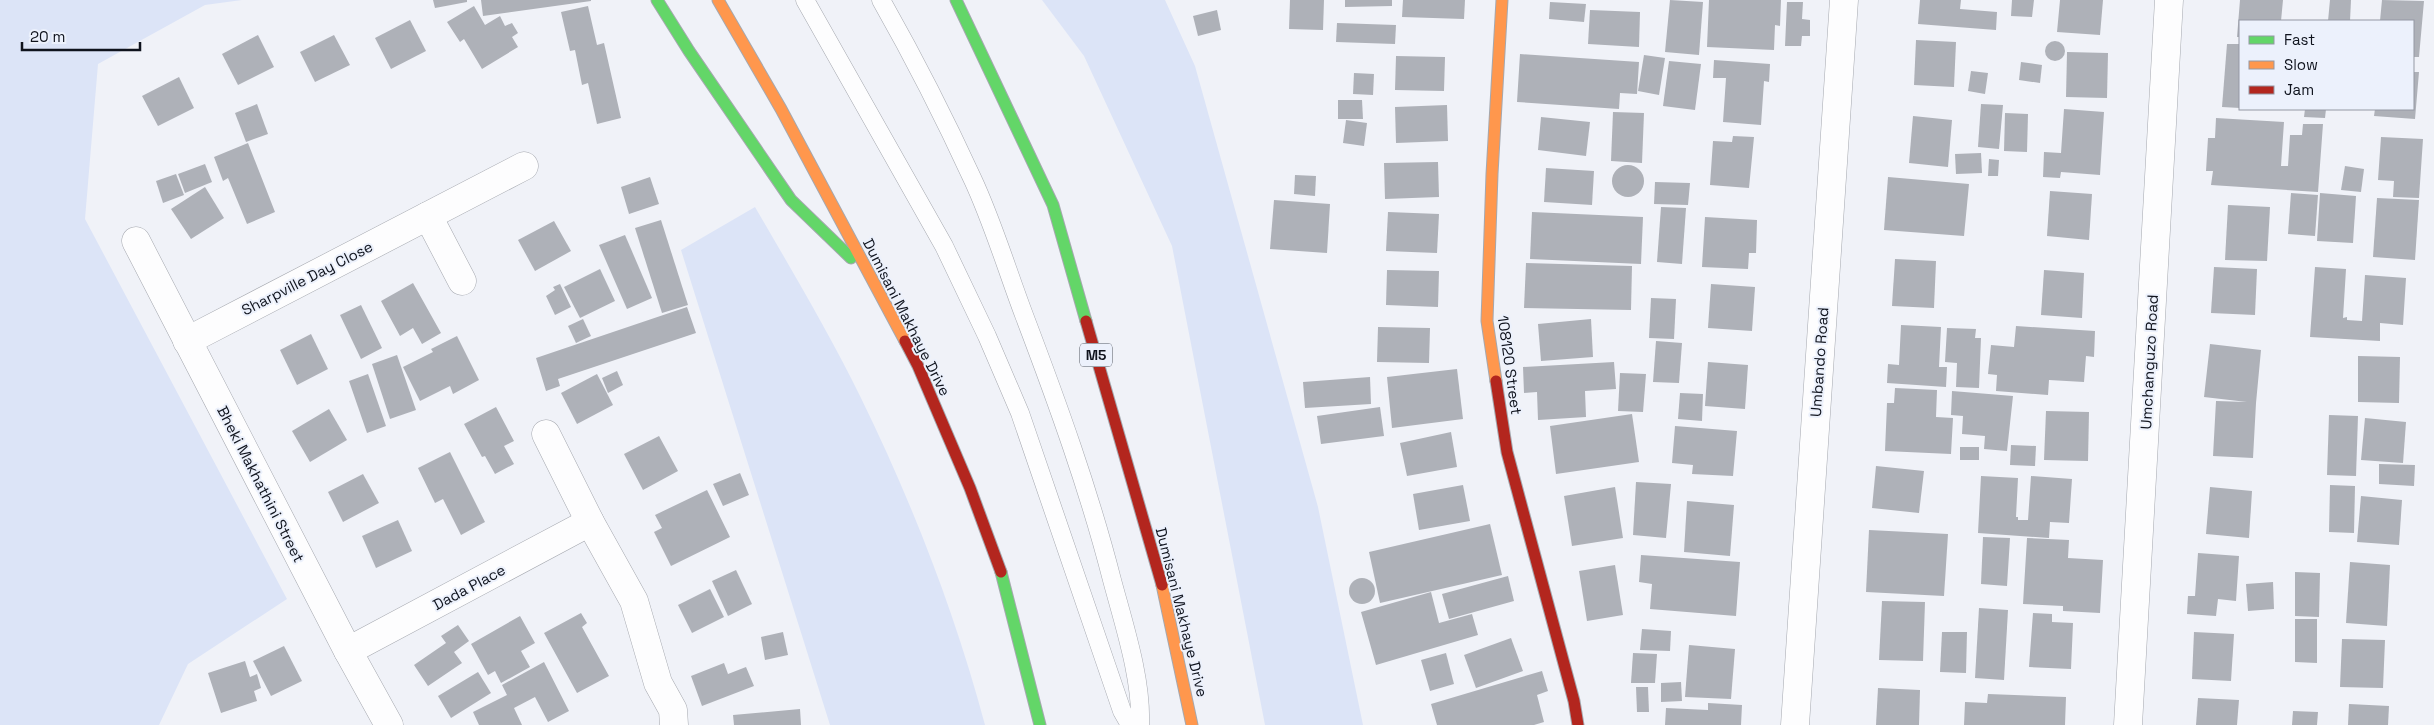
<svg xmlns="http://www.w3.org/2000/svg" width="2434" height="725" font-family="'Space Grotesk',sans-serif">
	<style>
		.green { fill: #dce4f7 }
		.building { fill: #aeb1b8 }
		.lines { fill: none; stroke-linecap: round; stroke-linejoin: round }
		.lane-casing { stroke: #a5a8af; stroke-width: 19 }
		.street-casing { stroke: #a5a8af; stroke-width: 29 }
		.fast-casing { stroke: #a5a8af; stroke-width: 13 }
		.slow-casing { stroke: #a5a8af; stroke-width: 13 }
		.jam-casing { stroke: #a5a8af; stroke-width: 13 }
		.lane { stroke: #fdfdfe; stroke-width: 18 }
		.street { stroke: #fdfdfe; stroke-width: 28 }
		.fast { stroke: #63d668; stroke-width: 11 }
		.slow { stroke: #ff974d; stroke-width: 11 }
		.jam { stroke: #b3261e; stroke-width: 11 }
		.labels { text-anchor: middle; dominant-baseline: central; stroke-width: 4; stroke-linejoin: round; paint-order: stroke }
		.shield { fill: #ecf1fc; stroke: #515660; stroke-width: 1 }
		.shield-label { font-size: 14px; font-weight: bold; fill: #0f131d }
		.street-label { font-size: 15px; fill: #0f131d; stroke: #ecf1fc }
	</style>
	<rect width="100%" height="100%" fill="#f0f2f8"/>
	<g class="green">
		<polygon points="0,0 242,0 205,5 98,64 85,219 287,599 188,664 159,725 0,725"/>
		<polygon points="1042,0 1165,0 1195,66 1318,507 1363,725 1265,725 1172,246 1084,56"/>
		<path d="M755 207C791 269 828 331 860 396 911 500 955 612 985 725H830L681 250Z"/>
	</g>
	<g class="building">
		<polygon points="433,0 467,0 467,2 435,8"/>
		<polygon points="481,0 591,0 591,1 483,16"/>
		<polygon points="1290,0 1324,0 1323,30 1289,29"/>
		<polygon points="1345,0 1392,0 1392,6 1345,7"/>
		<polygon points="1403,0 1465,0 1464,19 1402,17"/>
		<polygon points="1670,0 1703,2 1699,55 1665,52"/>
		<polygon points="1709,0 1781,0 1780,26 1775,25 1774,50 1707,47"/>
		<polygon points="1920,0 1961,0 1960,9 1997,12 1996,30 1918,24"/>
		<polygon points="2012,0 2034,0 2032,17 2011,16"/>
		<polygon points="2060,0 2103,0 2100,35 2057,32"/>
		<polygon points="2240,0 2283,0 2281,21 2240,21 2240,37 2237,37"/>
		<polygon points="2330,0 2351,0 2350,21 2328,21"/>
		<polygon points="2382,0 2424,1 2419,57 2413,57 2413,21 2380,21"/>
		<polygon points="1550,2 1586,4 1584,22 1549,19"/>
		<polygon points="1787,2 1803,2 1802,19 1810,20 1810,36 1802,36 1801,46 1785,46"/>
		<polygon points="474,6 485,25 500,16 505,26 512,23 518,33 512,37 518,47 482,69 464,39 460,42 447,22"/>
		<polygon points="588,6 597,45 604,43 621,118 597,124 588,83 582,85 575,50 570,51 561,12"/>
		<polygon points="1217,10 1221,30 1198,36 1193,16"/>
		<polygon points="1590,10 1640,12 1639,47 1588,44"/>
		<polygon points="410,20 426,51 391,69 375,38"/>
		<polygon points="1337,23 1396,25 1395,44 1336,42"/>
		<polygon points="258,35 274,67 238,85 222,54"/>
		<polygon points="334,35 350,65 315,82 300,52"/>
		<polygon points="1916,40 1956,42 1954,87 1914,85"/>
		<circle cx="2055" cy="51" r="10"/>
		<polygon points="2227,44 2240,44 2240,108 2222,107"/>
		<polygon points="2067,52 2108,53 2107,98 2066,97"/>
		<polygon points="1520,54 1639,62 1637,94 1620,93 1619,109 1517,102"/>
		<polygon points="1644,55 1665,58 1659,95 1638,91"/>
		<polygon points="1396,56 1445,57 1444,91 1395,90"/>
		<polygon points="1714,60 1770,64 1769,82 1764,81 1761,125 1723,122 1726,78 1713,78"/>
		<polygon points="1669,61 1701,64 1695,110 1663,106"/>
		<polygon points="2021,62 2042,65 2040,83 2019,80"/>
		<polygon points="1971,71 1988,73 1985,94 1968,91"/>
		<polygon points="2413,72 2419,72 2415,119 2374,116 2375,109 2413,109"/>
		<polygon points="1354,73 1374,74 1373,95 1353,94"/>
		<polygon points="179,77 194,108 158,126 142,96"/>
		<polygon points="1338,100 1362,100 1363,119 1338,119"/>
		<polygon points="257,104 268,134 246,142 235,113"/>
		<polygon points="1981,104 2003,105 1999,149 1978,147"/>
		<polygon points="1447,105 1448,141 1396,143 1395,107"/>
		<polygon points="2064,109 2104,112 2100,175 2061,172 2060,178 2043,177 2044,152 2061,153"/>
		<polygon points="2305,109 2326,109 2325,118 2304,117"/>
		<polygon points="1613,112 1644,113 1642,163 1611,161"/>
		<polygon points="2005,113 2028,114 2027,152 2004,151"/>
		<polygon points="1913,116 1952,120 1948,167 1909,163"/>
		<polygon points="1541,117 1590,122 1586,156 1538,150"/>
		<polygon points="2216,118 2284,122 2281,166 2288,166 2290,135 2302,135 2303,124 2323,124 2318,192 2211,185 2213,171 2206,171 2208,138 2215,138"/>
		<polygon points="1346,120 1367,123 1364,146 1343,143"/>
		<polygon points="1733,136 1754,137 1749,188 1710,185 1713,141 1732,142"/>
		<polygon points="2381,137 2423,139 2419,198 2393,197 2394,181 2378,180"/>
		<polygon points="248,143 275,212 247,224 228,178 223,181 214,157"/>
		<polygon points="1981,153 1982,173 1956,174 1955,154"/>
		<polygon points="1989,159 1999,160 1998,176 1988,176"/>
		<polygon points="1438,162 1439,197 1385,199 1384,163"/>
		<polygon points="205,164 212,182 185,193 178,174"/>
		<circle cx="1628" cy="181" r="16"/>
		<polygon points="2345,166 2364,169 2361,192 2341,190"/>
		<polygon points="1546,168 1594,171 1592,205 1544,202"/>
		<polygon points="176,174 184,195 163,203 156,181"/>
		<polygon points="1295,175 1316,176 1315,196 1294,194"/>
		<polygon points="650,177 659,204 629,214 621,187"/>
		<polygon points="1888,177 1969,184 1964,236 1884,230"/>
		<polygon points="1655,182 1690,183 1688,205 1654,204"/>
		<polygon points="205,187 224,218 191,239 171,209"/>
		<polygon points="2050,191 2092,194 2089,240 2047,236"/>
		<polygon points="2291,193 2318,195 2315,236 2288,234"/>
		<polygon points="2320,193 2356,196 2353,243 2317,241"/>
		<polygon points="2377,198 2419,200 2415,260 2373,257"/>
		<polygon points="1274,200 1330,204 1327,253 1270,249"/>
		<polygon points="2228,205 2270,207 2267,261 2225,260"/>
		<polygon points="1661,207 1686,208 1682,264 1657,262"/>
		<polygon points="1388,212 1439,214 1437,253 1386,251"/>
		<polygon points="1532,212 1643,217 1641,264 1530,259"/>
		<polygon points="1705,217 1757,220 1756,253 1749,253 1748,269 1702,267"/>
		<polygon points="661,220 688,305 662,313 635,228"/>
		<polygon points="554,221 571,251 535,271 518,240"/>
		<polygon points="625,235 652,298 627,309 599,245"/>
		<polygon points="1895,259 1936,261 1934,308 1892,306"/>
		<polygon points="1526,263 1632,266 1631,310 1524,308"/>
		<polygon points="2214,267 2257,269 2255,315 2211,313"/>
		<polygon points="2315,267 2346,269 2343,318 2347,317 2347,320 2362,321 2365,275 2406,278 2403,325 2380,323 2380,341 2310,337"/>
		<polygon points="600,269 615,301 580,318 564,287"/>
		<polygon points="1387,270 1439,271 1438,307 1386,305"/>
		<polygon points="2044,270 2084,273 2082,318 2041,315"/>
		<polygon points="413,283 441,333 422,344 413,328 400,336 381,301"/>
		<polygon points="560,284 571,307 555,315 546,296 555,290 553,287"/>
		<polygon points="1711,284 1755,287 1752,331 1708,328"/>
		<polygon points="1651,298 1676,299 1674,339 1649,338"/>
		<polygon points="361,305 382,348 361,359 340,315"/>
		<polygon points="687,307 696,333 558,379 560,386 546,391 536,358"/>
		<polygon points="583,319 591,336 576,343 568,326"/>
		<polygon points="1591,319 1593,357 1541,361 1538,324"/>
		<polygon points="1901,325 1941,327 1939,367 1947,367 1946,387 1887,383 1888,364 1899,365"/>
		<polygon points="2016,326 2095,331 2094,357 2086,356 2084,382 2049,380 2048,395 1996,391 1997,375 1988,374 1991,345 2014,347"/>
		<polygon points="1378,327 1430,328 1429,363 1377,362"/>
		<polygon points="1947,328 1976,329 1975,338 1981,338 1979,388 1956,387 1957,363 1945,362"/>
		<polygon points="311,334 328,369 297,385 280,350"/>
		<polygon points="457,336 479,380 453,394 450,386 420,401 403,367 433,352 431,349"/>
		<polygon points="1656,341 1682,343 1679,383 1653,382"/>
		<polygon points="2210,344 2261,350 2256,403 2253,458 2213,456 2216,401 2247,402 2204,397"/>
		<polygon points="397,355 416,410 390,419 372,364"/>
		<polygon points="2358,356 2400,357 2399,403 2358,402"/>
		<polygon points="1614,362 1616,389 1585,391 1586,417 1538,420 1537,392 1524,393 1523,367"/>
		<polygon points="1708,362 1748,365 1745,409 1705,406"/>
		<polygon points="1457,369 1463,419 1392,428 1387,377"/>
		<polygon points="617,371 623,385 608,393 602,378"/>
		<polygon points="1620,373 1646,374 1643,412 1618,411"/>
		<polygon points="368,374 386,426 367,433 349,381"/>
		<polygon points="597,374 613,405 577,424 561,393"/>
		<polygon points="1370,377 1371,404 1305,408 1303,382"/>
		<polygon points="1895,388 1937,390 1936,417 1953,418 1951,454 1885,451 1887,403 1894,403"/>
		<polygon points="1952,391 2013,396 2007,451 1984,449 1985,436 1962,434 1963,416 1951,415"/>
		<polygon points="1680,393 1703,394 1702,421 1678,419"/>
		<polygon points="496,407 514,441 504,446 514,464 495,474 485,456 482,457 464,424"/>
		<polygon points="1380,407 1384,436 1321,444 1317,416"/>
		<polygon points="329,409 347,440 310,462 292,431"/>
		<polygon points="2046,411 2089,412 2088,461 2044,460"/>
		<polygon points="1632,414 1639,462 1556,474 1550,426"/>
		<polygon points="2329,415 2358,416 2356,476 2327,475"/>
		<polygon points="2365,418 2406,422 2403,463 2361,460"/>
		<polygon points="1675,426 1737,431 1733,476 1692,474 1693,465 1672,463"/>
		<polygon points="1451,432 1457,467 1407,476 1400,443"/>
		<polygon points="659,436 678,471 643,490 624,454"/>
		<polygon points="2011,445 2036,446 2035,466 2010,465"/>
		<rect x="1960" y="447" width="19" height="13"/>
		<polygon points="450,452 485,522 461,535 443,499 435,503 418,468"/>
		<polygon points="2379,464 2415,465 2414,486 2379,484"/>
		<polygon points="1876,466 1924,471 1919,513 1872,508"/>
		<polygon points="740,473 749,495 723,506 713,484"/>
		<polygon points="363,474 379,503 343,522 328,492"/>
		<polygon points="1981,476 2018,478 2016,517 2018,517 2018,520 2028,520 2031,476 2072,479 2069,523 2050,522 2049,538 1978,533"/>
		<polygon points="1636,482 1671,484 1666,538 1633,535"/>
		<polygon points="1463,485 1470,521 1419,530 1413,494"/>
		<polygon points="2330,485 2355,486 2354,533 2329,532"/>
		<polygon points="1615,487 1623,538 1572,546 1564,496"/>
		<polygon points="2210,487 2252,491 2249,538 2206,534"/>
		<polygon points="707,490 730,537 671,566 654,532 662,528 655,515"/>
		<polygon points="2361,496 2402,500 2399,545 2357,542"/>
		<polygon points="1687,501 1734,505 1730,556 1684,552"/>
		<polygon points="398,520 412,551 376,568 362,536"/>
		<polygon points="1490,524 1502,575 1380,603 1369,552"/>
		<polygon points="1869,530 1948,534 1944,596 1866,592"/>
		<polygon points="1983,537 2010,538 2007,586 1981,584"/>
		<polygon points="2027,538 2069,540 2068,558 2103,560 2100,613 2063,611 2063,606 2023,604"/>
		<polygon points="2198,553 2239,556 2236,601 2218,599 2216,616 2187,614 2188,596 2195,596"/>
		<polygon points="1641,555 1740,562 1736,616 1650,609 1652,584 1639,582"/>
		<polygon points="2350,562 2390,565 2387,626 2346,623"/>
		<polygon points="1615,565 1623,615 1587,621 1579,571"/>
		<polygon points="736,570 752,604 728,616 712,581"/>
		<polygon points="2295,572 2320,573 2319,617 2295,616"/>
		<polygon points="1508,576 1514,601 1449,619 1442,594"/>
		<circle cx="1362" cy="591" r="13"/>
		<polygon points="2273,582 2274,609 2248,611 2246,584"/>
		<polygon points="710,589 724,617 692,633 678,605"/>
		<polygon points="1431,592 1439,623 1472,614 1478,635 1376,665 1361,612"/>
		<polygon points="1882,601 1925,602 1923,661 1879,660"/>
		<polygon points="1979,608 2008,610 2004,680 1975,678"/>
		<polygon points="581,613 587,623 582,627 609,676 577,693 544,633"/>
		<polygon points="2033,613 2052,614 2052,622 2073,623 2071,669 2029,667"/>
		<polygon points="520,616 535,643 521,651 530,667 501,683 495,671 488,675 471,644"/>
		<polygon points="2295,619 2317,619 2317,663 2295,662"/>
		<polygon points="458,625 469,641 454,652 462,663 428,686 414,665 446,643 441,636"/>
		<polygon points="1642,629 1671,631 1670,651 1640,650"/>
		<polygon points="783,632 788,655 765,660 761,637"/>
		<polygon points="1942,632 1967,632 1966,673 1940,672"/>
		<polygon points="2194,632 2234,634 2231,681 2192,679"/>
		<polygon points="1511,638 1523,671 1476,688 1464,655"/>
		<polygon points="2342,639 2385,640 2383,688 2340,687"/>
		<polygon points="1689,645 1735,649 1731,699 1685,697"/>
		<polygon points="284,646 302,681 271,696 253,661"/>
		<polygon points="1446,653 1454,684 1430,691 1421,660"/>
		<polygon points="1633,653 1657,654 1655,683 1631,683"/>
		<polygon points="245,661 250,677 257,674 261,688 254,691 257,701 221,713 208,673"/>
		<polygon points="544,662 569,711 548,722 535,697 514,708 522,725 479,725 473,712 507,695 502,685"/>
		<polygon points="724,663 728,674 746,667 754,686 702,706 691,676"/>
		<polygon points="1542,671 1548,691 1537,695 1544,722 1534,725 1437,725 1431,704"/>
		<polygon points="478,672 491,693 451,718 438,696"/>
		<polygon points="1681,682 1682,701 1661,702 1661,683"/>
		<polygon points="1636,687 1648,687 1649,712 1637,712"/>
		<polygon points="1878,688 1920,690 1919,725 1876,725"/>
		<polygon points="1988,694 2066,697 2065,725 1964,725 1965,702 1987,703"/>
		<polygon points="2198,698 2239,700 2237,725 2196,725"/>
		<polygon points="1708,703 1742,705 1741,725 1665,725 1666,708 1708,710"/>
		<polygon points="2349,704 2389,706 2388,725 2348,725"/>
		<polygon points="800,709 801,725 734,725 733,715"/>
		<polygon points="2293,711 2318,712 2317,725 2292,725"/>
	</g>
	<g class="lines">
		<defs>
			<g id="lane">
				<polyline points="805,0 944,246 987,336 1020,413 1122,711 1130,725"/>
				<path d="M881 0C914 58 945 119 973 180 993 223 1007 270 1024 315 1057 402 1089 490 1112 580 1124 625 1142 679 1140 725"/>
			</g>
			<g id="street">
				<polyline points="428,216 462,281"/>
				<polyline points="136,241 348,651 389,725"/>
				<polyline points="187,341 524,166"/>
				<polyline points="546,434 590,522 634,601 658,683 673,710 674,725"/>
				<polyline points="348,651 590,522"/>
				<polyline points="1795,725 1844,0"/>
				<polyline points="2128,725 2169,0"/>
			</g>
			<g id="fast">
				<polyline points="657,0 689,51 791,200 851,258"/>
				<polyline points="956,0 1053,205 1086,321"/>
				<polyline points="1001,572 1040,725"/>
			</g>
			<g id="slow">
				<polyline points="718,0 781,109 905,341"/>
				<polyline points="1496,381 1487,321 1492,174 1502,0"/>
				<polyline points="1162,585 1192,725"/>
			</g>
			<g id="jam">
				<polyline points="1086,321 1162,585"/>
				<polyline points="905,341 918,366 970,488 1001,572"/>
				<polyline points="1496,381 1507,452 1574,701 1578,725"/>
			</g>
		</defs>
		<use href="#lane" class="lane-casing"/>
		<use href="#street" class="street-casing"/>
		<use href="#fast" class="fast-casing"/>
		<use href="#slow" class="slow-casing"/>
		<use href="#jam" class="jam-casing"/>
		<use href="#lane" class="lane"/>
		<use href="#street" class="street"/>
		<use href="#fast" class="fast"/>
		<use href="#slow" class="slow"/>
		<use href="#jam" class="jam"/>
	</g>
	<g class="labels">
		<rect class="shield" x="1080" y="343.5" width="32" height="23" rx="4"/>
		<g class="shield-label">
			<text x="1096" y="355">M5</text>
		</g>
		<g class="street-label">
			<text transform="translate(307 278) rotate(-27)">Sharpville Day Close</text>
			<text transform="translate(907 317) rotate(63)">Dumisani Makhaye Drive</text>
			<text transform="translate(1819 362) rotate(-86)">Umbando Road</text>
			<text transform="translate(2149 362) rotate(-87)">Umchanguzo Road</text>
			<text transform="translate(1510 365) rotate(82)">108120 Street</text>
			<text transform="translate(261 484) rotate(63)">Bheki Makhathini Street</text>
			<text transform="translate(469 587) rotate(-28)">Dada Place</text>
			<text transform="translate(1182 612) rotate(76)">Dumisani Makhaye Drive</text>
		</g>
	</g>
	<rect x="2239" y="20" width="175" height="90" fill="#ecf1fc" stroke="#9498a3"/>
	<rect x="2249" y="36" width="25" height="8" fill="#63d668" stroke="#9498a3"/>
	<text x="2284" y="45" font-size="15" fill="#0f131d">Fast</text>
	<rect x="2249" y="61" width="25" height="8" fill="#ff974d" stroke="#9498a3"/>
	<text x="2284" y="70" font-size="15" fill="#0f131d">Slow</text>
	<rect x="2249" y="86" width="25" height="8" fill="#b3261e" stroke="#9498a3"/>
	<text x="2284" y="95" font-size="15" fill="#0f131d">Jam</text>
	<path d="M22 42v8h118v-8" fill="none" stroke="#0f131d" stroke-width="2.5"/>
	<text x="30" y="42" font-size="15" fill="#0f131d" stroke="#ecf1fc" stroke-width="4" paint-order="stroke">20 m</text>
</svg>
